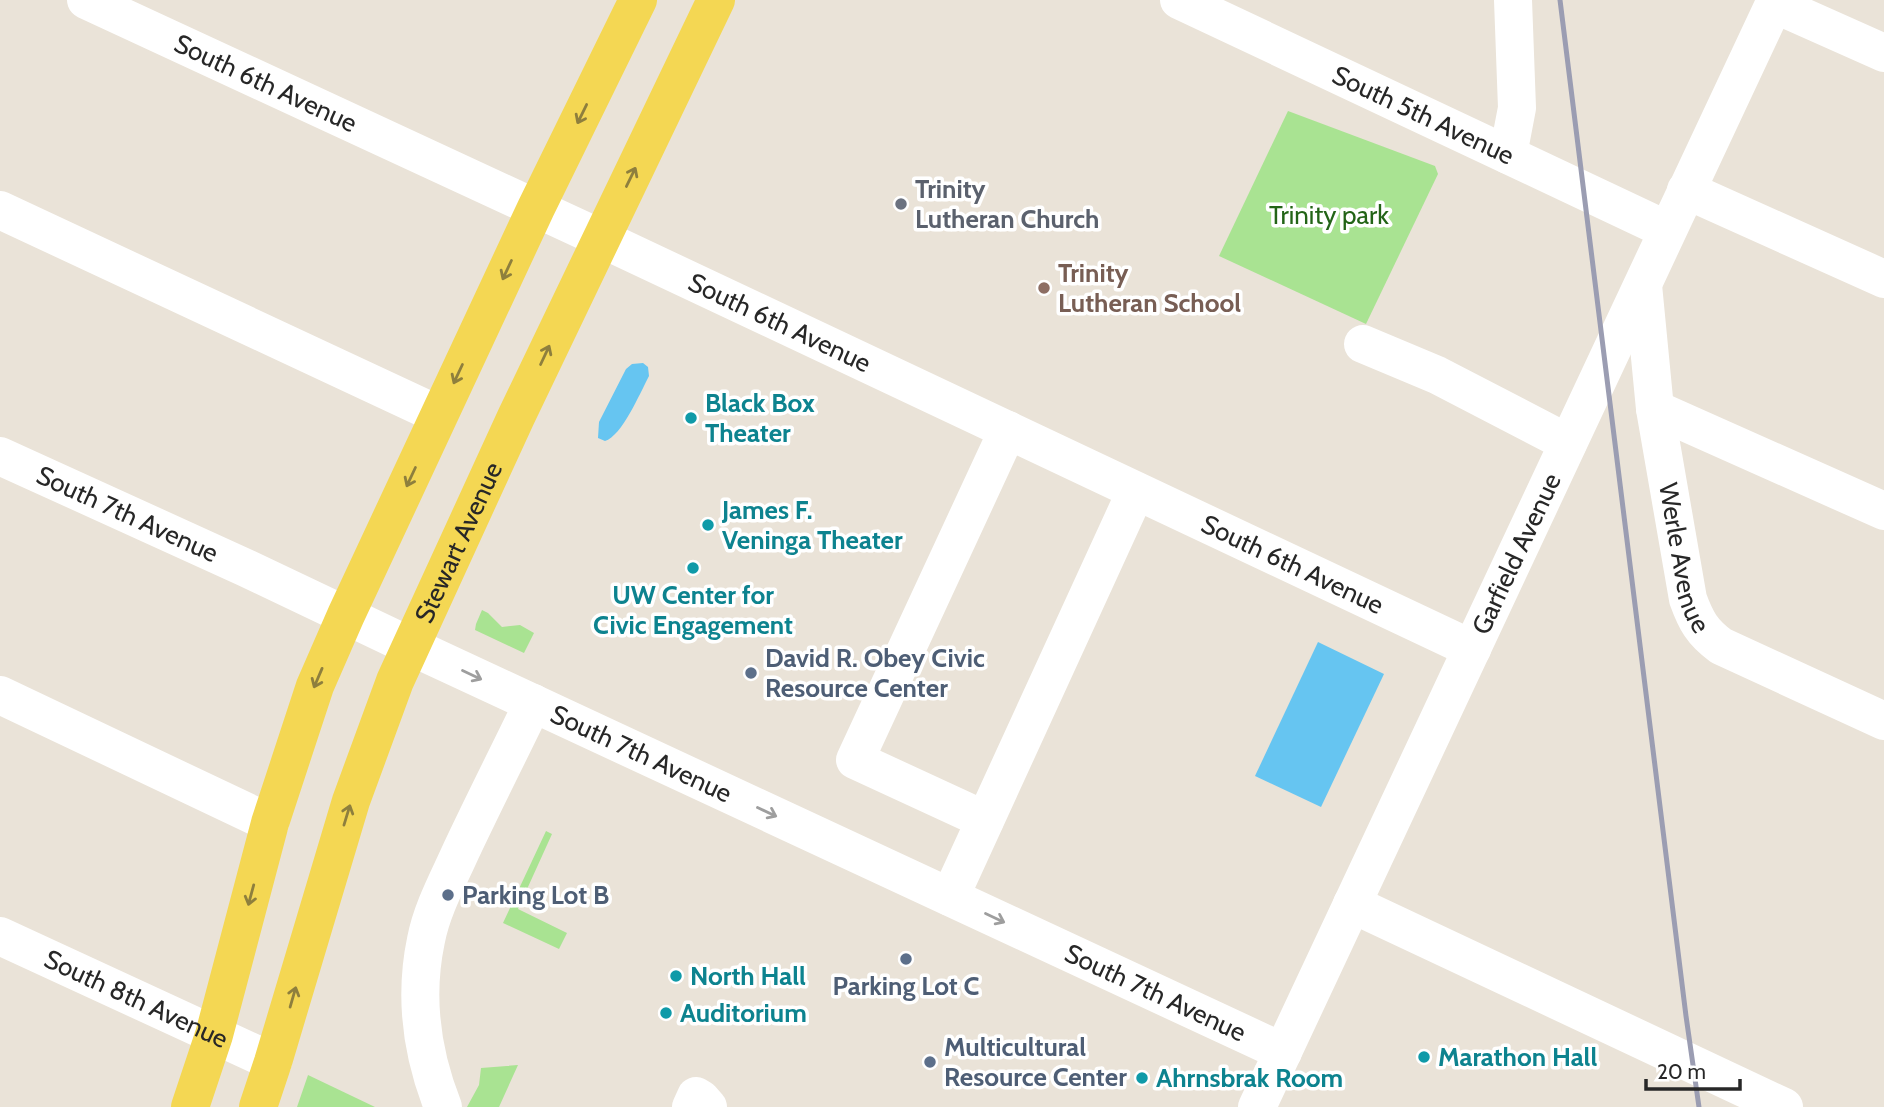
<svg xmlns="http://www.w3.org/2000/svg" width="1884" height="1107" font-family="Cabin,sans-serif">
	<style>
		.green { fill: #a9e392 }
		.water { fill: #66c5f1 }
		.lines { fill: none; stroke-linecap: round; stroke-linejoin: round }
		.minor { stroke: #fff; stroke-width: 38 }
		.major { stroke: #f4d753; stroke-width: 38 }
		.rail { stroke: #9b9db2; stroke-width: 5 }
		.oneway { stroke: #8e7f3d }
		.oneway2 { stroke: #9e9e9e }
		.worship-dot { fill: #6b7280; stroke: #fff; stroke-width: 2.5 }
		.education-dot { fill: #8d6e63; stroke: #fff; stroke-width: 2.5 }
		.culture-dot { fill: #0f9aa8; stroke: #fff; stroke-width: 2.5 }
		.service-dot { fill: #5c6f8a; stroke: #fff; stroke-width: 2.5 }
		.labels { text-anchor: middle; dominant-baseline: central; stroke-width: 7; stroke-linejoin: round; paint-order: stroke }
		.street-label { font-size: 26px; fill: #272727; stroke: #fff }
		.worship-label { font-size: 26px; font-weight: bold; fill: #5b616d; stroke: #fff; text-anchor: start }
		.park-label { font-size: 26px; fill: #236417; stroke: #fff }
		.education-label { font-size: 26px; font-weight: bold; fill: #785e54; stroke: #fff; text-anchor: start }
		.culture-label { font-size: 26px; font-weight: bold; fill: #0d838f; stroke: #fff; text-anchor: start }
		.service-label { font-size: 26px; font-weight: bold; fill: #4e5e75; stroke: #fff; text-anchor: start }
	</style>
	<rect width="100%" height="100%" fill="#eae3d8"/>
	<g class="green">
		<polygon points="1288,111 1435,166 1438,174 1366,324 1219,256"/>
		<polygon points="482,610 488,613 502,627 520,625 534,633 524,653 475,630 476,624"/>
		<polygon points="546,831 552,834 518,909 567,933 559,949 503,923"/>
		<polygon points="518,1065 499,1107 467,1107 479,1085 481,1068"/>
		<polygon points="308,1075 375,1107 297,1107"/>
	</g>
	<g class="water">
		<path d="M643 363 648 367 649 376C640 393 622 436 605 441L598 438 599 422 626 369 632 364Z"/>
		<polygon points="1318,642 1384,674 1321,807 1255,776"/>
	</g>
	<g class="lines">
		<g class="minor">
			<path id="s1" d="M86 0 600 238 1472 649"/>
			<path id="s2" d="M1179 0 1667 230"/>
			<polyline points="1774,4 1884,53"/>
			<polyline points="1508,155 1517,108 1513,0"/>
			<polyline points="1686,190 1884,279"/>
			<polyline points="0,210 439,415"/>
			<path id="s3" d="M1643 285 1655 409 1688 599C1696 621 1702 632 1721 646L1884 721"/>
			<polyline points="1363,344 1437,375 1568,443"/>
			<polyline points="1655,409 1884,511"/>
			<path id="s4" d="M0 456 246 568 410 646 1283 1052"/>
			<polyline points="0,695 270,823"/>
			<polyline points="985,820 855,760 1008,430"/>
			<polyline points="950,897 1136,491"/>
			<polyline points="1352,904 1784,1107"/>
			<path id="s5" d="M0 936 273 1062"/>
			<path d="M443 1107C422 1054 414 997 426 940 432 909 448 880 461 851 484 802 509 753 533 703"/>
			<polyline points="691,1107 696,1096 701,1099 708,1107"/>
			<path id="s6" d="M1257 1107 1776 0"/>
		</g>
		<g class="major">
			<polyline points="190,1107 214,1035 270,823 315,686 346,615 536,208 638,0"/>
			<path id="s7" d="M258 1107 273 1062 351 801 395 681 516 417 716 0"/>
		</g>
		<polyline class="rail" points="1560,0 1686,1016 1699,1107"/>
	</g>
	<defs><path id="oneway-shaft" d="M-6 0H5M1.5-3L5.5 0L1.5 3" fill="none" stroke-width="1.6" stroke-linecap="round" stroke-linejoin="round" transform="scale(1.75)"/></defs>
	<g class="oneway">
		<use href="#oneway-shaft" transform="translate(582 114) rotate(116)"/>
		<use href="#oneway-shaft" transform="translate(631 177) rotate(-64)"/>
		<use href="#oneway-shaft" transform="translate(507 270) rotate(115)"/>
		<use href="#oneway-shaft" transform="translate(545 355) rotate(-65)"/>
		<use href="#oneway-shaft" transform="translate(458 374) rotate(115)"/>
		<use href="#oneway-shaft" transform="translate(411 477) rotate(115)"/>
		<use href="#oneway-shaft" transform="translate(318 678) rotate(113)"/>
		<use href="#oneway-shaft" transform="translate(347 815) rotate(-73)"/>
		<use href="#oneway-shaft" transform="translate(251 895) rotate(105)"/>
		<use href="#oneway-shaft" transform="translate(293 997) rotate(-74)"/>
	</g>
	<g class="oneway2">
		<use href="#oneway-shaft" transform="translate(472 675) rotate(25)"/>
		<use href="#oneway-shaft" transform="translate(767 812) rotate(25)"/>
		<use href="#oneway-shaft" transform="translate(995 918) rotate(25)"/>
	</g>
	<circle class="worship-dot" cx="901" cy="204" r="7"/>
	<circle class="education-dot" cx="1044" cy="288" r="7"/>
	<g class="culture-dot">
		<circle cx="691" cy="418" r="7"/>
		<circle cx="708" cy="525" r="7"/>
		<circle cx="693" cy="568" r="7"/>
		<circle cx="676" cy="976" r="7"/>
		<circle cx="666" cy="1013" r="7"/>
		<circle cx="1424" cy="1057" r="7"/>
		<circle cx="1142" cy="1078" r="7"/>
	</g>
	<g class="service-dot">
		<circle cx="751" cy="673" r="7"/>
		<circle cx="448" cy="895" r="7"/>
		<circle cx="906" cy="959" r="7"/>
		<circle cx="930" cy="1062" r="7"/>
	</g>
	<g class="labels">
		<g class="street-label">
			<text stroke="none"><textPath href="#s1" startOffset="198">South 6th Avenue</textPath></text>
			<text stroke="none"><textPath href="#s2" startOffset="270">South 5th Avenue</textPath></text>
			<text stroke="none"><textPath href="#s1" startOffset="765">South 6th Avenue</textPath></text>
			<text stroke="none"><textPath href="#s4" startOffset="140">South 7th Avenue</textPath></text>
			<text stroke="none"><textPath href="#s7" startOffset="600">Stewart Avenue</textPath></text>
			<text stroke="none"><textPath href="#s6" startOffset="611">Garfield Avenue</textPath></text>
			<text stroke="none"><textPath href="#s3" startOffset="276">Werle Avenue</textPath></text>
			<text stroke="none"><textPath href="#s1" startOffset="1332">South 6th Avenue</textPath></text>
			<text stroke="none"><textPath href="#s4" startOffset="707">South 7th Avenue</textPath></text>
			<text stroke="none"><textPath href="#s4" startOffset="1274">South 7th Avenue</textPath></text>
			<text stroke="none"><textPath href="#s5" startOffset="150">South 8th Avenue</textPath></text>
		</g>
		<g class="worship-label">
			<text x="915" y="189">Trinity<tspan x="915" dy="30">Lutheran Church</tspan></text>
		</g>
		<g class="park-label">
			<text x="1329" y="215">Trinity park</text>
		</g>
		<g class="education-label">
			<text x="1058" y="273">Trinity<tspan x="1058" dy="30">Lutheran School</tspan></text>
		</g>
		<g class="culture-label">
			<text x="705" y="403">Black Box<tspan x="705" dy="30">Theater</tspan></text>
			<text x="722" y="510">James F.<tspan x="722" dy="30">Veninga Theater</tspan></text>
			<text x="693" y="595" text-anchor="middle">UW Center for<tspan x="693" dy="30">Civic Engagement</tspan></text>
			<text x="690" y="976">North Hall</text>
			<text x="680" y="1013">Auditorium</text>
			<text x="1438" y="1057">Marathon Hall</text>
			<text x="1156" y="1078">Ahrnsbrak Room</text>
		</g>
		<g class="service-label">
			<text x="765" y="658">David R. Obey Civic<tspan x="765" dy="30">Resource Center</tspan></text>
			<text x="462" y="895">Parking Lot B</text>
			<text x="906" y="986" text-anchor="middle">Parking Lot C</text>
			<text x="944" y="1047">Multicultural<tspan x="944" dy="30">Resource Center</tspan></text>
		</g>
	</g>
	<path d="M1646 1079v10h94v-10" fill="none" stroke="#272727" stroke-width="3.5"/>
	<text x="1657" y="1079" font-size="21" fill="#272727" stroke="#ffffff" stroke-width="5" paint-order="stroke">20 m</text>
</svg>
